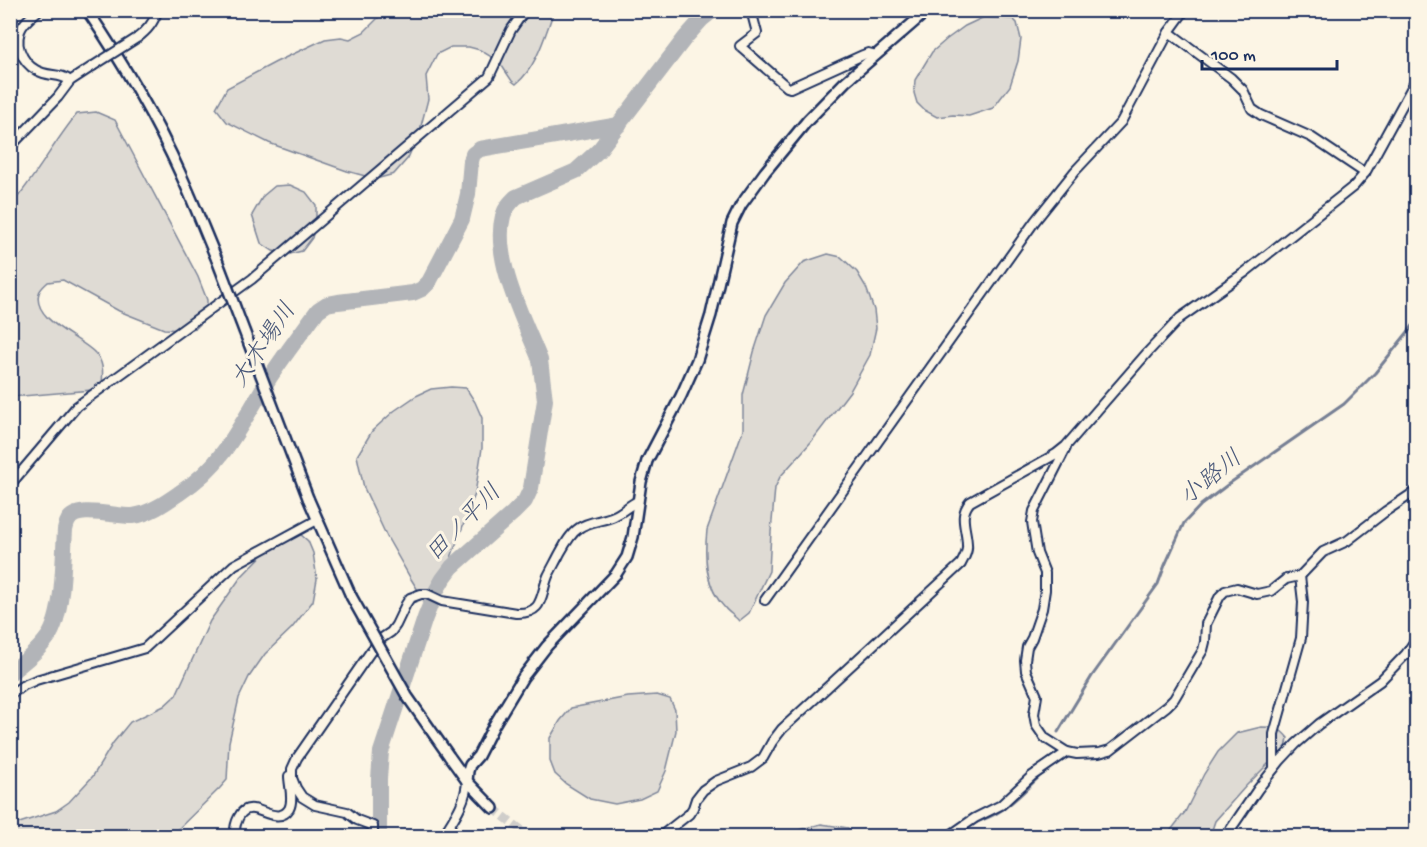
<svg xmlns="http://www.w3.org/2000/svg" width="1427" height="847" font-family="'Gochi Hand','Klee One',sans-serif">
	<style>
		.green { fill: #dfdbd4; stroke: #7d8599; stroke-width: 1.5 }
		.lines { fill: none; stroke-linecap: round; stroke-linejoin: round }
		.stream { stroke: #767f94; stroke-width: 3 }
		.river { stroke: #b2b4b8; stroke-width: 16 }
		.tertiary-tunnel { stroke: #cfcdca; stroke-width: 9; stroke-dasharray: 9 4.5; stroke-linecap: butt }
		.minor-casing { stroke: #1b2f5e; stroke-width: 12 }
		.tertiary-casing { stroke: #1b2f5e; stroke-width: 14 }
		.minor { stroke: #fcf5e5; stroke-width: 8 }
		.tertiary { stroke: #fcf5e5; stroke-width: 9 }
		.minor-bridge-casing { stroke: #1b2f5e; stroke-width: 12; stroke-linecap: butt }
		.tertiary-bridge-casing { stroke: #1b2f5e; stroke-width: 14; stroke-linecap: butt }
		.minor-bridge { stroke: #fcf5e5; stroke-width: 8 }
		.tertiary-bridge { stroke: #fcf5e5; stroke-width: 9 }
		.labels { text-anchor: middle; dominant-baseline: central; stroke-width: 6; stroke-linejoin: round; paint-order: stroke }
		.water-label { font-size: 24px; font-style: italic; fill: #485779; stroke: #fcf5e5 }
	</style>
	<rect width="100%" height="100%" fill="#fcf5e5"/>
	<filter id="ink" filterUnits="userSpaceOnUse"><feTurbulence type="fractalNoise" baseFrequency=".0167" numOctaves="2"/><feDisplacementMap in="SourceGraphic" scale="12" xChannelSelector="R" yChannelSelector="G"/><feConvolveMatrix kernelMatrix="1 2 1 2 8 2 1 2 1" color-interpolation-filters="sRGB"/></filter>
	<g filter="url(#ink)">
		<g class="green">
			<path d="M385 11H554C545 35 537 67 516 84L512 81 502 66 490 56 480 50 469 47H451L437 54 426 76 428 99 420 130 408 158 394 174 376 179 347 171 269 143 227 122 216 108 227 88 276 62 325 39 341 37 350 39 364 32Z"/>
			<polygon points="984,17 1013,19 1017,23 1021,39 1018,61 1010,86 993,108 969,116 953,115 937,117 924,110 917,103 914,93 915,80 932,52 947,39 965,26"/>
			<path d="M96 112 115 120 198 277 207 300V311L203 321 196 328 184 330 164 329 119 311 63 280 48 282C45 285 40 289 39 293 31 320 82 338 95 353 104 362 103 372 102 384L92 390 11 397V205C36 177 53 143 77 114Z"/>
			<polygon points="290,185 306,192 316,205 316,222 312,238 302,251 290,254 273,251 261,243 252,215 263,196 275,186"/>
			<path d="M828 254 841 257 857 272 866 287 874 310 876 328 870 355 850 391 811 442 780 477 775 488 771 532 769 571 749 613 739 621C735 616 729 613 725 608 705 587 704 557 707 530L743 430V395L754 352 766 315 785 283 804 262Z"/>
			<polygon points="451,387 466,388 475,402 482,418 482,448 475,494 449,563 435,588 427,597 419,592 411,579 387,537 364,488 357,456 372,431 394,411 416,396 431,389"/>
			<polygon points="300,534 308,541 313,553 317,579 313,601 292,628 265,654 249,677 239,698 229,742 227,780 220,788 171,836 11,836 10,826 56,811 69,802 93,776 113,743 130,722 164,706 176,695 210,621 241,577 278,539"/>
			<polygon points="657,695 670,699 675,710 676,731 666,771 657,791 640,799 615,804 590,799 566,784 555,774 550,761 550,738 560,721 571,708 628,697"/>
			<path d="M1261 727C1276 727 1279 727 1288 738L1286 749 1275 757 1246 786 1215 821 1210 836H1164L1168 834 1185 812 1204 774 1218 752 1237 733Z"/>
			<polygon points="821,824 848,828 854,836 795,836 799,830"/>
		</g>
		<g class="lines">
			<g class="stream">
				<polyline points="1058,732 1092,676 1158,584 1165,565 1184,523 1201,505 1230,483 1344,404 1375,373 1416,322"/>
				<path d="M971 825C979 820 989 818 997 813 1013 804 1025 790 1038 778"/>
			</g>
			<g class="river">
				<path d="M10 673C24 662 38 651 48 637 64 615 63 558 65 530 66 527 66 524 68 521 76 504 116 517 133 516 149 514 165 503 178 494 195 483 212 468 224 451 241 428 255 401 270 377 285 354 302 332 318 310L327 304 338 302 413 293 422 289 429 282 462 219 468 194 471 161 473 154 480 149 619 125"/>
				<path d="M379 836V779L381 752 425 618 435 593 443 579 452 567 513 513 525 501 531 488 545 400 540 360C524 320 492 259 503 216 505 208 510 203 516 197L576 171 599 150 685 38 702 19 713 10"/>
			</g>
			<polyline class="tertiary-tunnel" points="493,808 529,836"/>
			<defs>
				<g id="minor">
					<path d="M39 10C32 16 23 22 20 31 14 49 26 68 43 73 52 76 63 74 70 81"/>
					<polyline points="751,10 757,33 740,46 787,87 790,88 863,55 868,53 876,55"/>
					<polyline points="1169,32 1231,78 1243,90 1252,109 1261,115 1311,137 1365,173"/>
					<path d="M137 38C148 30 153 23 158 10"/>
					<polyline points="10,147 58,97 70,81 93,66"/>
					<polyline points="1066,448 1034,511 1032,522 1037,553 1045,573 1045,590 1042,609 1032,638 1027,647 1025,660 1026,671 1037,696 1034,714 1036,725 1045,738 1067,752 1077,754 1099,753 1110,750 1167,706 1174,699 1203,650 1205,642 1206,624 1220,596 1225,591 1237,588 1257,594 1271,591 1286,579 1300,576 1323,552 1347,541 1386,511 1416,491"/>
					<polyline points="10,485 77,406 252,279 489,77 511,30 525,10"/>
					<polyline points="765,600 1035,221 1075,171 1121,122 1169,32 1185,10"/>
					<polyline points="10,695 22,686 36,680 145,648 234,565 317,520"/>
					<polyline points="1274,768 1274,734 1301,638 1303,602 1300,576"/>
					<path d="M235 836C234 825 239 807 253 809 263 810 280 823 289 809 294 800 289 785 289 776"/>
					<path d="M373 836V826L357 820 347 812 315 805 302 797 296 788 292 778V769L297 758 371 651 382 638 391 632 396 625 406 604 410 598 421 594H427L442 601 516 613C544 614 540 596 548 576 552 568 556 561 559 555 564 546 570 534 579 528 589 521 603 521 614 516 623 512 629 505 638 501"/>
					<path d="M443 836C454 818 466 802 467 781"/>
					<path d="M661 836 689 814 693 808 696 799 703 790 716 781 751 767 763 758 772 742 782 729 961 564C964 558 968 552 967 545 967 529 958 516 970 502L1056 454 1066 446 1147 353 1180 318 1244 273 1354 186 1365 173 1416 80"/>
					<polyline points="949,836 975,818 1001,805 1032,776 1067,752"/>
					<polyline points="1226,836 1258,789 1280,761 1296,744 1319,724 1380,681 1406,654 1416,639"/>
				</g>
				<g id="tertiary">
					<path d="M87 10C123 63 155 117 181 175 194 203 205 232 217 260"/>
					<polyline points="308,498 351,596"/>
					<polyline points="449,756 467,781 493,808"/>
					<polyline points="467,781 468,771 470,765 478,756 494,725 523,677 547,646 616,574 627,557 633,537 641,482 647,461 681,396 697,360 711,315 732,223 741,205 765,172 807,121 845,82 928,10"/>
				</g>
			</defs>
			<use href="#minor" class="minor-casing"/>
			<use href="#tertiary" class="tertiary-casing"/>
			<use href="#minor" class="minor"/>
			<use href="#tertiary" class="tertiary"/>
			<defs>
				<polyline id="minor-bridge" points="93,66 137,38"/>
				<g id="tertiary-bridge">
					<polyline points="217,260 308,498"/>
					<polyline points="351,596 407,696 449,756"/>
				</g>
			</defs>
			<use href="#minor-bridge" class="minor-bridge-casing"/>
			<use href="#tertiary-bridge" class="tertiary-bridge-casing"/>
			<use href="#minor-bridge" class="minor-bridge"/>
			<use href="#tertiary-bridge" class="tertiary-bridge"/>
		</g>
	</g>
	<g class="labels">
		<g class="water-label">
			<text transform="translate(265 346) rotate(-56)">大木場川</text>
			<text transform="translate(1212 479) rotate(-39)">小路川</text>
			<text transform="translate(465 524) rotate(-46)">田ノ平川</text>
		</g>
	</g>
	<rect width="1427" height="847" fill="none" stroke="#fcf5e5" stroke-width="36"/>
	<rect x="18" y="18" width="1391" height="811" fill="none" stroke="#1b2f5e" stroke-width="2" filter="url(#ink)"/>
	<path d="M1202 60v9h135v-9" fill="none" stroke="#1b2f5e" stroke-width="3"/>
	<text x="1211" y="60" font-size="18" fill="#1b2f5e" stroke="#fcf5e5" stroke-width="4.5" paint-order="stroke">100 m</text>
</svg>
